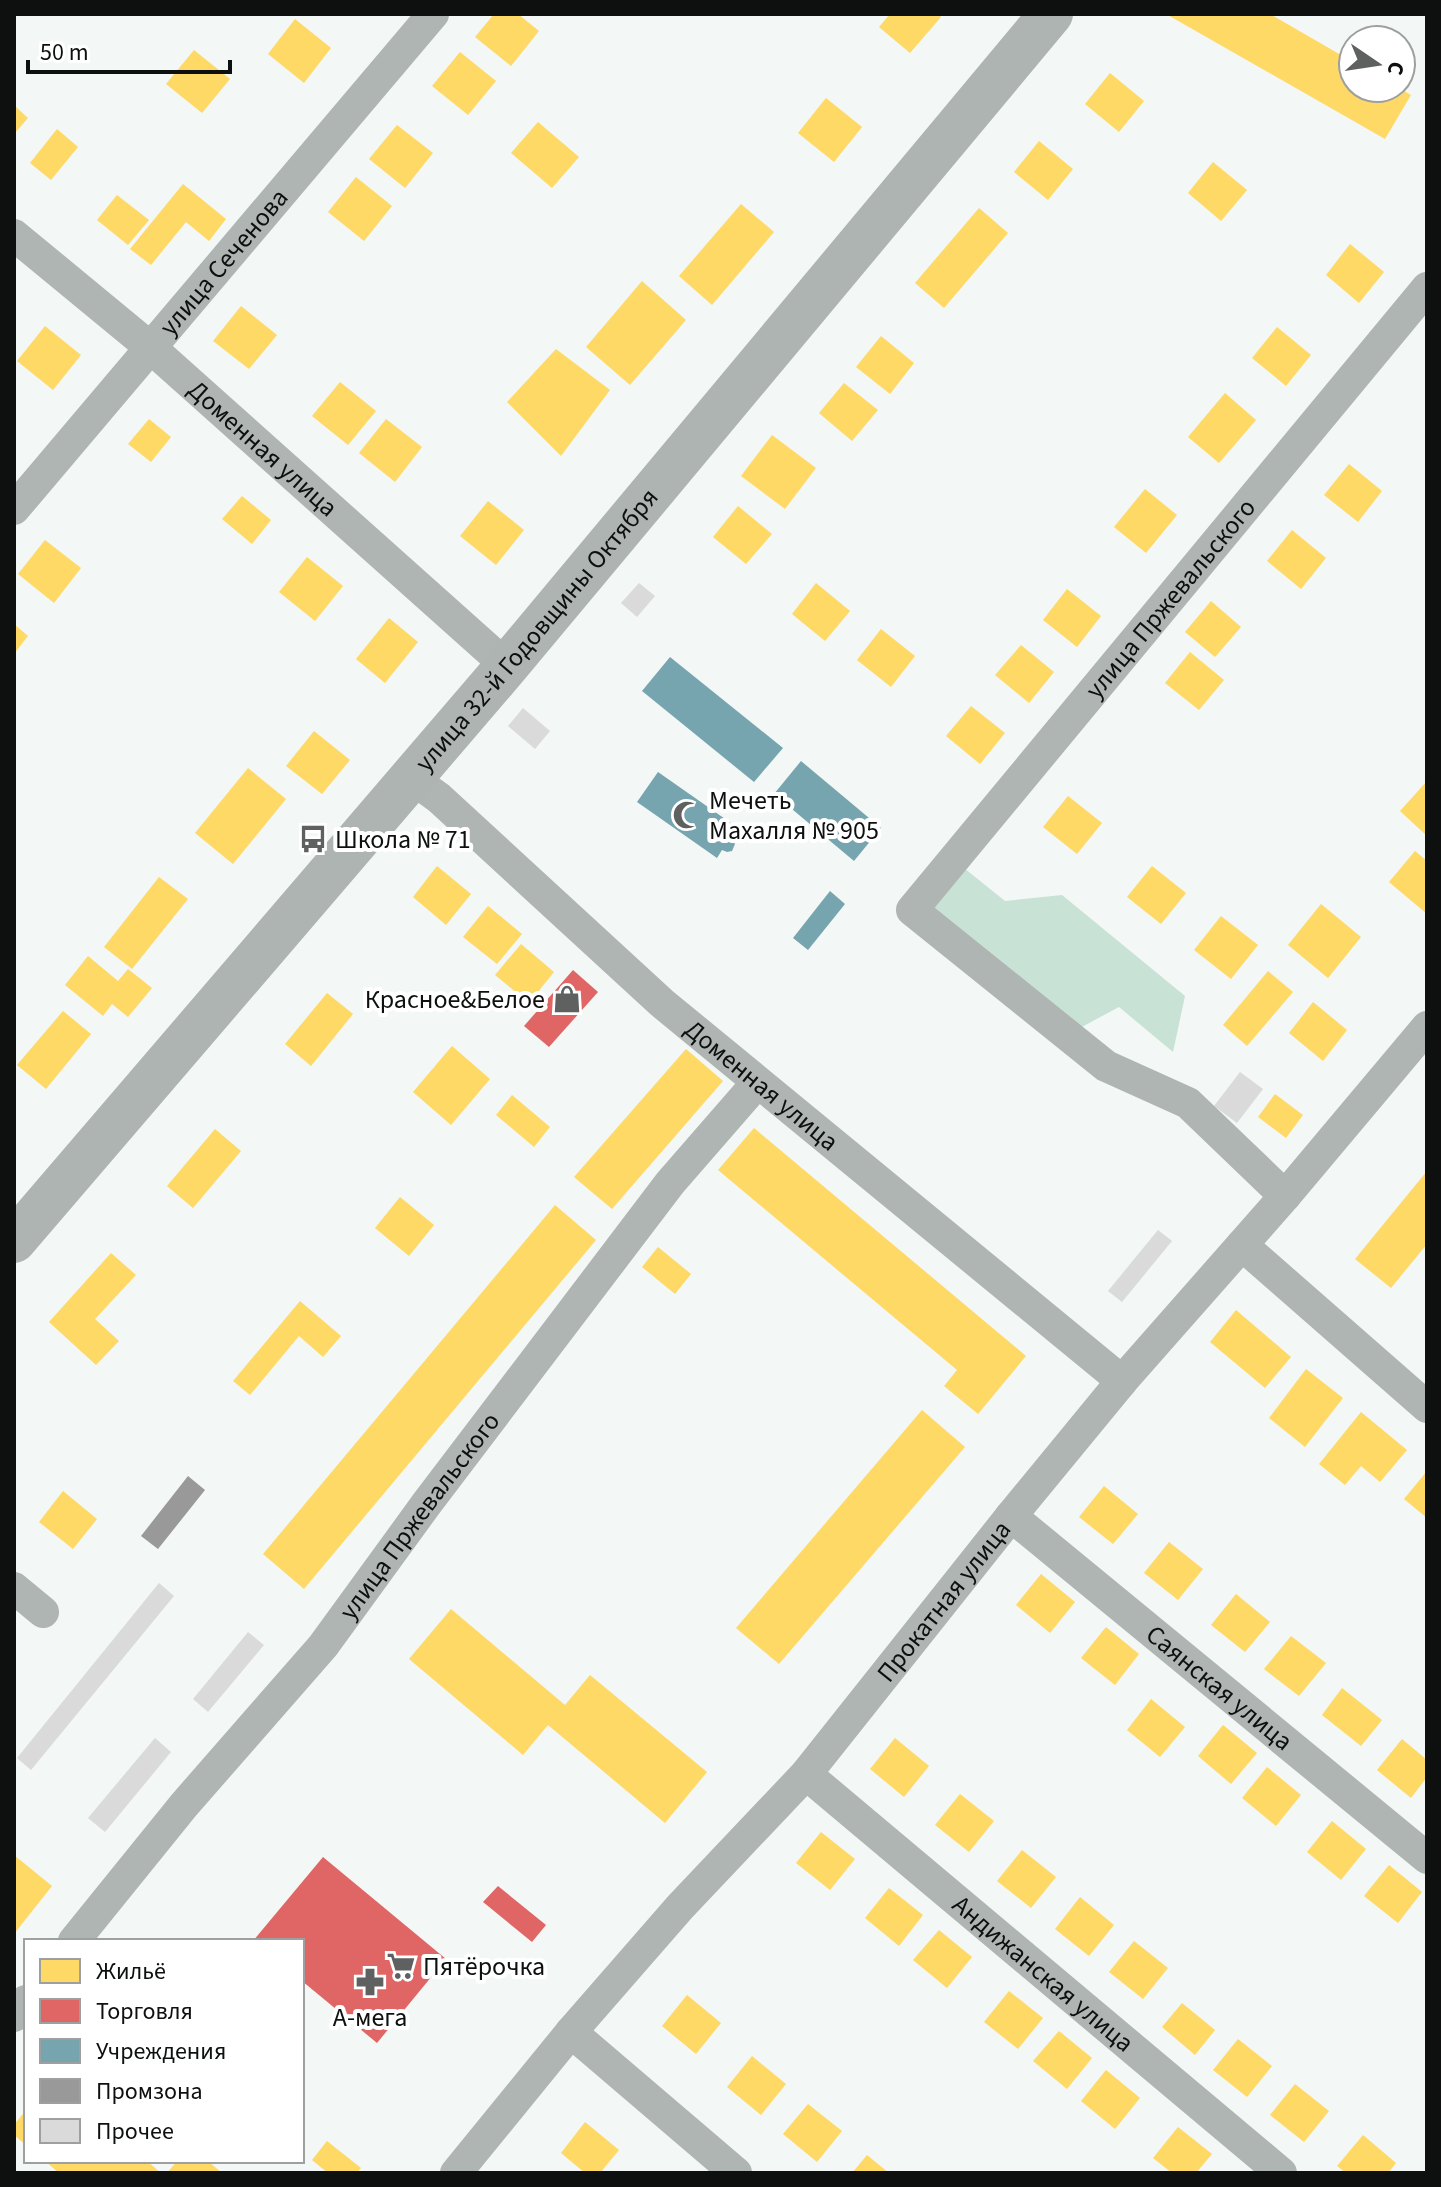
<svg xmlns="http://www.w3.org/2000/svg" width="1441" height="2187" font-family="'Source Sans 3',sans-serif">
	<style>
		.forest { fill: #c9e2d6 }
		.homes { fill: #ffd966 }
		.shops { fill: #e06666 }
		.public { fill: #76a5af }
		.industry { fill: #999 }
		.building { fill: #dadadb }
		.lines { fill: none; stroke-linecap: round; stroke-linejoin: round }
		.street { stroke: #afb5b2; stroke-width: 32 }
		.secondary { stroke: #adb4b1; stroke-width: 44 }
		.labels { text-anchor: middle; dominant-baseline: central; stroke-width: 8; stroke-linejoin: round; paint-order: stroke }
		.street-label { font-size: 26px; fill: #0d100f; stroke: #fff }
		.poi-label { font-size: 26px; fill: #0d100f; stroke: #fff; text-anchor: start }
	</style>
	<rect width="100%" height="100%" fill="#f3f7f5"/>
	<polygon class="forest" points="964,868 1005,901 1062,895 1185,996 1173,1052 1119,1007 1078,1029 933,909"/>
	<g class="homes">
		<polygon points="494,14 518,14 539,31 511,66 475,37"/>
		<polygon points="890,14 937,14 941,17 910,53 879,27"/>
		<polygon points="1166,14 1270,14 1353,62 1353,88 1399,88 1411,95 1385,139"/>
		<polygon points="295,19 331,48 304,83 268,54"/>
		<polygon points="194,50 230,79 202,113 166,84"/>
		<polygon points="460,52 496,81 468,115 432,86"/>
		<polygon points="1110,73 1144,101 1119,132 1085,104"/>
		<polygon points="826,98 862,127 834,162 798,133"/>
		<polygon points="14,105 28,118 14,134"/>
		<polygon points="538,122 579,157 552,188 511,153"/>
		<polygon points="397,125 433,153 405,188 369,159"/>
		<polygon points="57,129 78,147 51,180 30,163"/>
		<polygon points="1039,141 1073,169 1048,200 1014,172"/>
		<polygon points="1213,162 1247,190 1221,221 1188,193"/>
		<polygon points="356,177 392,206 364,241 328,212"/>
		<polygon points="183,184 226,219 209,241 186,222 151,265 130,249"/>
		<polygon points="117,195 149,220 128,245 97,220"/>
		<polygon points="741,204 774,232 712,305 679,276"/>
		<polygon points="979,208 1008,233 944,308 915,283"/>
		<polygon points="1350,244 1384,272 1359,303 1326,275"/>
		<polygon points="642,281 686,320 630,385 586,347"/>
		<polygon points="241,306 277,335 249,369 213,341"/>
		<polygon points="45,326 81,355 53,390 17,361"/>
		<polygon points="1277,327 1311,355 1286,386 1252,358"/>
		<polygon points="881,336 914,363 890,394 856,367"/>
		<polygon points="556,349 610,390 561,456 507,402"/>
		<polygon points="340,382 376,411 348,445 312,416"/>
		<polygon points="844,383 878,410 852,441 819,413"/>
		<polygon points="1225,393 1256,420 1219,463 1188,437"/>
		<polygon points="149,419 171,437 151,462 128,444"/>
		<polygon points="386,419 422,447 395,482 359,453"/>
		<polygon points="772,435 816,468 785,509 741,476"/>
		<polygon points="1349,464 1382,491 1358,522 1324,495"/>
		<polygon points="1145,489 1177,515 1146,553 1114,527"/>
		<polygon points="242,496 271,520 252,544 222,519"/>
		<polygon points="488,501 524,530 496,565 460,536"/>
		<polygon points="738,506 772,534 746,564 713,537"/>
		<polygon points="1292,530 1326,558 1301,589 1267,561"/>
		<polygon points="45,540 81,568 54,603 18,574"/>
		<polygon points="307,557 343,586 315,621 279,592"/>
		<polygon points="816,583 850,611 825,641 792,614"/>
		<polygon points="1067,589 1101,616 1077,647 1043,620"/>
		<polygon points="1211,601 1241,627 1215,657 1185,632"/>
		<polygon points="389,618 418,642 385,683 356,659"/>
		<polygon points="14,624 28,636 14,654"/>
		<polygon points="881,629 915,656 891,687 857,660"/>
		<polygon points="1021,645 1054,672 1029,703 995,675"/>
		<polygon points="1190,652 1224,680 1199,710 1165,683"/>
		<polygon points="971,706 1005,733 980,764 946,736"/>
		<polygon points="314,731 350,760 322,794 286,766"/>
		<polygon points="248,768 286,799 233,864 195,833"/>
		<polygon points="1427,781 1427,836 1400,811"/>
		<polygon points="1068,796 1102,823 1077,854 1043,827"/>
		<polygon points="1415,851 1427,861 1427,914 1389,882"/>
		<polygon points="437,866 471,894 446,925 413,897"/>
		<polygon points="1152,866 1186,893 1161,924 1127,897"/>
		<polygon points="159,877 188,899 132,969 104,947"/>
		<polygon points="1321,904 1361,937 1328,978 1288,945"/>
		<polygon points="488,906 522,934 497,964 463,937"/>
		<polygon points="1221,916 1258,945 1231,979 1194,950"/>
		<polygon points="521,944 554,972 529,1003 495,975"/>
		<polygon points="88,956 118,981 128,969 152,988 128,1017 112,1004 103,1016 65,985"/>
		<polygon points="1268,971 1293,992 1247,1046 1223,1025"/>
		<polygon points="327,993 353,1014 311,1066 285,1044"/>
		<polygon points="1313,1002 1347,1030 1323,1061 1289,1033"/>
		<polygon points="63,1011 91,1034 46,1089 17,1065"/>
		<polygon points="452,1046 490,1079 451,1125 413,1092"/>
		<polygon points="686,1049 723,1081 612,1209 574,1177"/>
		<polygon points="1275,1094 1303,1115 1286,1138 1258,1117"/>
		<polygon points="512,1095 550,1127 534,1147 496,1115"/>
		<polygon points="754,1128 1026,1356 978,1414 944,1386 957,1370 718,1170"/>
		<polygon points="215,1129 241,1151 193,1208 167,1186"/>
		<polygon points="1427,1171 1427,1244 1391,1288 1355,1259"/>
		<polygon points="400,1197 434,1225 409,1256 375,1228"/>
		<polygon points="555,1205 596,1240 304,1589 263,1554"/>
		<polygon points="658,1247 691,1274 675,1294 642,1267"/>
		<polygon points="111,1253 136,1275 95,1319 119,1341 96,1365 49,1322"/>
		<polygon points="300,1301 341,1336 323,1357 299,1336 250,1395 233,1381"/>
		<polygon points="1236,1310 1291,1357 1265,1388 1210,1342"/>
		<polygon points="1306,1369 1343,1398 1305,1447 1269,1418"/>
		<polygon points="922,1410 965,1447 779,1664 736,1628"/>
		<polygon points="1361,1412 1407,1450 1380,1482 1361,1466 1345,1485 1319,1464"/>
		<polygon points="1427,1471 1427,1518 1404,1499"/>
		<polygon points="1104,1486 1138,1514 1113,1544 1079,1517"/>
		<polygon points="63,1491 97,1519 73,1549 39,1522"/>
		<polygon points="1169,1542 1203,1569 1178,1600 1144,1573"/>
		<polygon points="1041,1574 1075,1602 1050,1633 1016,1605"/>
		<polygon points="1236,1594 1270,1622 1245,1652 1211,1625"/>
		<polygon points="451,1609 565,1705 590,1675 707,1772 665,1823 548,1725 523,1755 409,1659"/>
		<polygon points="1106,1627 1139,1654 1115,1685 1081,1658"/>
		<polygon points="1291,1636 1326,1663 1299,1696 1264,1669"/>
		<polygon points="1342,1688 1382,1720 1361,1746 1322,1715"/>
		<polygon points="1151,1699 1185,1727 1160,1757 1127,1730"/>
		<polygon points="1223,1725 1257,1753 1231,1784 1198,1756"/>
		<polygon points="895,1738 929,1766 904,1797 870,1769"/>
		<polygon points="1402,1739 1427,1760 1427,1777 1411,1798 1377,1770"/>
		<polygon points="1267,1767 1301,1795 1276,1826 1242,1798"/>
		<polygon points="960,1794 994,1821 969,1852 935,1825"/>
		<polygon points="1332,1821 1366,1849 1341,1880 1307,1852"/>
		<polygon points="821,1832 855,1859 830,1890 796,1863"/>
		<polygon points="1022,1850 1056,1877 1031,1908 997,1881"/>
		<polygon points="14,1855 52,1886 14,1934"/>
		<polygon points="1389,1865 1422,1892 1398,1923 1364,1896"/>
		<polygon points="889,1888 923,1915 899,1946 865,1918"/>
		<polygon points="1080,1897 1114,1925 1089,1956 1055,1929"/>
		<polygon points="939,1930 972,1957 947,1988 913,1960"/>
		<polygon points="1134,1941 1168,1968 1143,1999 1109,1972"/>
		<polygon points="1009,1991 1043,2018 1018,2049 984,2022"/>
		<polygon points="687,1995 721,2023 696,2054 662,2026"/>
		<polygon points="1182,2003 1215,2030 1195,2055 1162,2027"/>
		<polygon points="1059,2031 1092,2058 1067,2089 1033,2061"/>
		<polygon points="1238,2039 1272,2066 1247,2097 1213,2070"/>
		<polygon points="752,2056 786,2084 761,2115 727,2087"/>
		<polygon points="1106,2070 1140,2098 1115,2129 1081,2101"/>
		<polygon points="1295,2084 1329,2111 1304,2142 1270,2115"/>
		<polygon points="808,2104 842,2131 817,2162 783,2134"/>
		<polygon points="26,2110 26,2145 14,2135 14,2125"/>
		<polygon points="585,2122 619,2150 600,2173 585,2173 561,2153"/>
		<polygon points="1178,2127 1212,2154 1196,2173 1172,2173 1153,2158"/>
		<polygon points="1363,2135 1396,2163 1388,2173 1346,2173 1337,2166"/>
		<polygon points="327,2141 361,2168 357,2173 328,2173 312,2160"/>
		<polygon points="867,2155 889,2173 852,2173"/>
		<polygon points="45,2161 147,2161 161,2173 59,2173"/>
		<polygon points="177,2161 208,2161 222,2173 167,2173"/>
	</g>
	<g class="shops">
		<polygon points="573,970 598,992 549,1047 524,1026"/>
		<polygon points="323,1857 446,1959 377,2043 302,1981 302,1941 253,1941"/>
		<polygon points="498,1886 546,1925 532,1942 483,1902"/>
	</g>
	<g class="public">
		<polygon points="670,657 783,748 754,782 642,691"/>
		<polygon points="801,761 881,828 854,861 774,794"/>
		<polygon points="658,772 738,828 731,838 735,844 732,851 727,852 722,850 717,858 637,802"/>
		<polygon points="830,891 845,904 808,950 793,938"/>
	</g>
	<polygon class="industry" points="188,1476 205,1490 158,1549 141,1536"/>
	<g class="building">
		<polygon points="639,583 655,596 637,617 621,603"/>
		<polygon points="523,708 550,731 535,749 508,726"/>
		<polygon points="1240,1072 1263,1089 1237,1123 1214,1106"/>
		<polygon points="1158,1230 1172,1241 1122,1302 1108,1291"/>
		<polygon points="159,1583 174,1596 31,1770 17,1758"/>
		<polygon points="248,1632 264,1645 208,1712 193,1699"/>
		<polygon points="155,1738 171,1752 105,1832 88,1818"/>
	</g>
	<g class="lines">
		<g class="street">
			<path id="s1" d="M14 235 151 348 507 666"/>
			<path id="s2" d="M14 509 433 14"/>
			<path id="s3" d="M410 777 439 798 662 1003 1122 1381"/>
			<path id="s4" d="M1285 1196 1188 1103 1106 1066 912 910 1427 288"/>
			<polyline points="1242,1245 1427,1407"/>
			<path id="s5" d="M1011 1516 1427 1858"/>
			<polyline points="14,1588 43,1612"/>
			<path id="s6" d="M806 1774 1281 2173"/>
			<path id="s7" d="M74 1941 184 1805 323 1646 427 1503 670 1183 757 1083"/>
			<polyline points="14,2016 26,2001"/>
			<polyline points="571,2032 736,2173"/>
			<path id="s8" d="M456 2173 571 2032 680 1907 806 1774 1011 1516 1122 1381 1285 1196 1427 1027"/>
		</g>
		<path class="secondary" id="s9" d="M14 1241 507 666 1051 14"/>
	</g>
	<defs>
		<symbol id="mosque-bare" viewBox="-9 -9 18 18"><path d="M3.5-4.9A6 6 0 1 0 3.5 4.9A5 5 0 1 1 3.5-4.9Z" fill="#5e6160" stroke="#fff" stroke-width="2.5" paint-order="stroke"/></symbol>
		<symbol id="bus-bare" viewBox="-9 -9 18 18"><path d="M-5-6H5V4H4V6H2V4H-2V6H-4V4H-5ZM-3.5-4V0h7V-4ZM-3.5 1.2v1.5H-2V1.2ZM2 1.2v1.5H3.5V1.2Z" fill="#5e6160" stroke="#fff" stroke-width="2.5" paint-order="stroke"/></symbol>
		<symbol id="shop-bare" viewBox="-9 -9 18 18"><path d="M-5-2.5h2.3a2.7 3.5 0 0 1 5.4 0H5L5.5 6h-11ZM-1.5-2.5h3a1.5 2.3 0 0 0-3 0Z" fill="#5e6160" stroke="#fff" stroke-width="2.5" paint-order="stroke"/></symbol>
		<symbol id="supermarket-bare" viewBox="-9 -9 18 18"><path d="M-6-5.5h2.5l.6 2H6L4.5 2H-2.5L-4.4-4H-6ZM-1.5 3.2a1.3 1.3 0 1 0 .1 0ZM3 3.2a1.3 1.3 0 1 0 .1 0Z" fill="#5e6160" stroke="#fff" stroke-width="2.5" paint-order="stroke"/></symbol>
		<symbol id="pharmacy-bare" viewBox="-9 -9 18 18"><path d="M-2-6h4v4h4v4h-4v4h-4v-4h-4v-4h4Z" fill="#5e6160" stroke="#fff" stroke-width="2.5" paint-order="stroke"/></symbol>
	</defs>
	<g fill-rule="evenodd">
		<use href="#mosque-bare" x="667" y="795" width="40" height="40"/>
		<use href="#bus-bare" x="293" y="819" width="40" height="40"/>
		<use href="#shop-bare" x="547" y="979" width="40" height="40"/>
		<use href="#supermarket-bare" x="381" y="1946" width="40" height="40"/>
		<use href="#pharmacy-bare" x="350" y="1962" width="40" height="40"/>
	</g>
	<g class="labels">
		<g class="street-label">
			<text stroke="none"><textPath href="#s2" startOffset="324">улица Сеченова</textPath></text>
			<text stroke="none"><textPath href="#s1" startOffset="328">Доменная улица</textPath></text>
			<text stroke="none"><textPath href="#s4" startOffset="878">улица Пржевальского</textPath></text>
			<text stroke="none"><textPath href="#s9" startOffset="804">улица 32-й Годовщины Октября</textPath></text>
			<text stroke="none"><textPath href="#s3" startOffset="468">Доменная улица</textPath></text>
			<text stroke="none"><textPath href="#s7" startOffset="548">улица Пржевальского</textPath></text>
			<text stroke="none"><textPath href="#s8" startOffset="752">Прокатная улица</textPath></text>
			<text stroke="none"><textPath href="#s5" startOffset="270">Саянская улица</textPath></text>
			<text stroke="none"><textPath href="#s6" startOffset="310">Андижанская улица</textPath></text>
		</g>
		<g class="poi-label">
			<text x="709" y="800">Мечеть<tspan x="709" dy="30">Махалля № 905</tspan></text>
			<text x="335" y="839">Школа № 71</text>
			<text x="545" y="999" text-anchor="end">Красное&amp;Белое</text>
			<text x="423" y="1966">Пятёрочка</text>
			<text x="370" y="2017" text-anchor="middle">А-мега</text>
		</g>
	</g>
	<rect width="1441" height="2187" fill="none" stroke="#0d100f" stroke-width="32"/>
	<rect x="24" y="1939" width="280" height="224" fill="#ffffff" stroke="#9e9f9f" stroke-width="2"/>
	<rect x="40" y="1959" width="40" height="24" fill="#ffd966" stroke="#9e9f9f" stroke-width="2"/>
	<text x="96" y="1979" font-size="24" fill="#0d100f">Жильё</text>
	<rect x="40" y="1999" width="40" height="24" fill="#e06666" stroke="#9e9f9f" stroke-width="2"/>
	<text x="96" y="2019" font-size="24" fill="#0d100f">Торговля</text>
	<rect x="40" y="2039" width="40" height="24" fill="#76a5af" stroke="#9e9f9f" stroke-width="2"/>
	<text x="96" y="2059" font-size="24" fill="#0d100f">Учреждения</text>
	<rect x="40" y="2079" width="40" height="24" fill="#999999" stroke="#9e9f9f" stroke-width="2"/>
	<text x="96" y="2099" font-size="24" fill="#0d100f">Промзона</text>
	<rect x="40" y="2119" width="40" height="24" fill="#dadadb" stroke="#9e9f9f" stroke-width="2"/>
	<text x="96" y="2139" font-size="24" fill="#0d100f">Прочее</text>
	<g transform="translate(1377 64) rotate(103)"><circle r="38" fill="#ffffff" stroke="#9e9f9f" stroke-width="2"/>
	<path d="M0-6L14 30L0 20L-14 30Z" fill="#5e6160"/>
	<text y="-12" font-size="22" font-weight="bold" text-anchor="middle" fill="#0d100f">С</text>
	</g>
	<path d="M28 60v12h202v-12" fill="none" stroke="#0d100f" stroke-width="4"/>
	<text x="40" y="60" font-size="24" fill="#0d100f" stroke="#ffffff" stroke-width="6" paint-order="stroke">50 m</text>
</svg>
